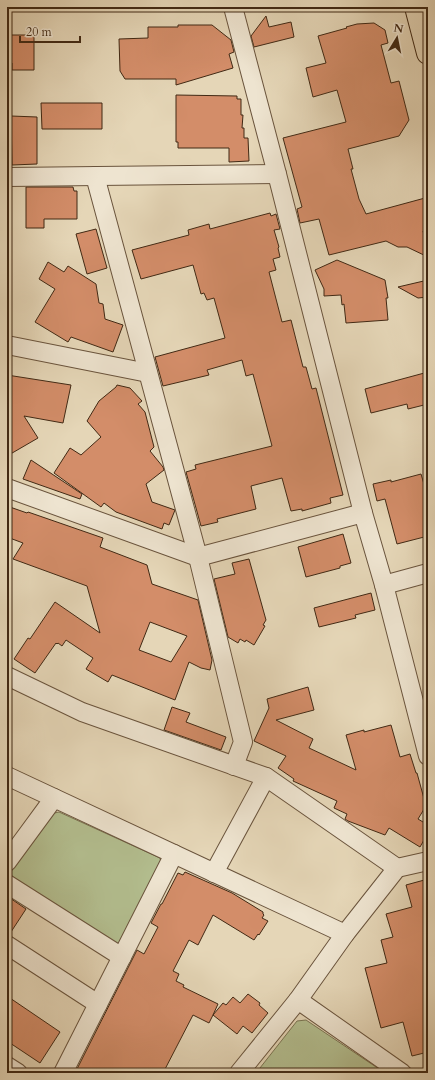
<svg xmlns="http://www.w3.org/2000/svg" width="435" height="1080" font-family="Cardo,serif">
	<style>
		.green { fill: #b3be8f; stroke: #7a7452 }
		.building { fill: #d38d69; stroke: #412914; fill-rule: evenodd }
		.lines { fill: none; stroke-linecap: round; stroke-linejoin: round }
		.minor-casing { stroke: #6a543d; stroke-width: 20 }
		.primary-casing { stroke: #412914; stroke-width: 24 }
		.minor { stroke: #eee4d0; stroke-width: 18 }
		.primary { stroke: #e5d6b7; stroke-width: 22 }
	</style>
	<rect width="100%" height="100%" fill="#e5d6b7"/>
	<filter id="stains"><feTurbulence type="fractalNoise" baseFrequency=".005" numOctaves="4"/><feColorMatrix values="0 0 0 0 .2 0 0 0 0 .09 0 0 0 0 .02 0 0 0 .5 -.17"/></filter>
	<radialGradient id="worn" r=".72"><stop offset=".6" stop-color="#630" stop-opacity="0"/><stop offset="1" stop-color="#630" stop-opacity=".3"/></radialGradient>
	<g class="green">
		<polygon points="59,812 160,858 162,867 119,944 111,945 9,875 10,869 50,814"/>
		<polygon points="306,1020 385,1073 256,1073 297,1021"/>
	</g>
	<g class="building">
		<polygon points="266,16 269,27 291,22 294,37 254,47 251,36"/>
		<polygon points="374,23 385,30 388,43 381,45 391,83 399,81 409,120 399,136 348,149 353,169 351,169 359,199 366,214 425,198 428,210 428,230 423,231 428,250 428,257 407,247 398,247 386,241 329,255 319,219 300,223 297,209 302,207 283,138 346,122 337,90 313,97 306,68 326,63 318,36 347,28 346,27 357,24"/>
		<polygon points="178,25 212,25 231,40 234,52 229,54 233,68 176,85 176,79 125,79 120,71 119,39 148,38 148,27 178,27"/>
		<polygon points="7,35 34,35 34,70 12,70 12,63 7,63"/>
		<polygon points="176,95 237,96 237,99 241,99 241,115 243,115 242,128 244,128 244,138 248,138 249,161 229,162 229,148 178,148 178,142 176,142"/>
		<polygon points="41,103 102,103 102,129 42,129"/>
		<polygon points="11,116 37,117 37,164 12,165"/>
		<polygon points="26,187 73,187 74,191 77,191 77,219 44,219 44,228 26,228"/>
		<polygon points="270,213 271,216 276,214 280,229 274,230 279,247 278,248 280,257 273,259 276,270 269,272 282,322 291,320 303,367 306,367 312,389 316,388 343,495 330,498 331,503 302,511 302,509 291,511 282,478 251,486 256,509 217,519 218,522 201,526 186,472 196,469 195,465 272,446 253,374 246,376 242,360 207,370 209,375 163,386 155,357 225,338 214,298 207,300 204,293 201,294 193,265 141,279 132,250 189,235 188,230 209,224 210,229"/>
		<polygon points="96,229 107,268 87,274 76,234"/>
		<polygon points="337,260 385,280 388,298 386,298 388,320 346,323 344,304 342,305 341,295 324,296 324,289 315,270"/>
		<polygon points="48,262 64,272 68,266 96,284 99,303 103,304 105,319 123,325 113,352 71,337 68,342 35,322 55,289 39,279"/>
		<polygon points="428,280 428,297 418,298 398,287"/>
		<polygon points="428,372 428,404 408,409 407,404 371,413 365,389"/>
		<polygon points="7,375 71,385 63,423 24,416 38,438 7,456"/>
		<polygon points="117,385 130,388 142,401 138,404 145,412 154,447 150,451 163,467 164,470 146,484 152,502 175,510 169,525 164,523 162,529 116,512 104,503 101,507 54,473 70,448 81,455 101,437 87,421 99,401 116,387"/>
		<polygon points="31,460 82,494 80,499 23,479"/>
		<polygon points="421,474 428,498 428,536 397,544 385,499 377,501 373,484 391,480 391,482"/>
		<path d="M7 506 27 513 28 512 103 538 100 547 147 565 152 584 198 600 212 660 210 670 201 668 189 662 175 700 112 675 108 682 86 669 93 658 66 640 62 646 58 643 57 644 56 643 35 673 14 659 28 638 30 639 55 602 100 633 87 586 13 559 23 543 7 537ZM150 622 187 636 171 662 139 650Z"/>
		<polygon points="343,534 351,563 340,566 340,568 306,577 298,547"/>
		<polygon points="249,559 266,620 263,625 265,626 254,645 246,640 245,642 240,639 238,643 228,637 214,579 235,574 232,563"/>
		<polygon points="371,593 375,610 355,615 356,618 319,627 314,608"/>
		<polygon points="308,687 314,710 276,720 313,739 309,748 356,770 346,735 364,730 364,732 391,725 400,757 410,754 416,773 417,773 426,806 418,819 428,825 428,833 420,847 389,828 385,835 348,821 345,819 347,814 334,808 337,801 293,781 294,779 278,768 286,756 254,741 269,708 267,699"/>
		<polygon points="172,707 190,713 186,722 226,737 221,750 164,730"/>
		<polygon points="185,872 232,893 263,912 263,914 264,915 262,918 268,921 259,935 258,934 254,940 213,915 198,945 189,940 173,971 179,974 176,981 184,985 183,987 218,1004 213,1015 223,1003 226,1005 233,997 240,1003 248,994 260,1003 259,1005 268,1013 252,1033 243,1026 237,1034 213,1015 209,1023 193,1015 163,1073 75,1073 137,950 144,954 158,927 151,923 161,904 162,904 178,873 183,875"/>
		<polygon points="428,879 428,1052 412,1056 403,1022 381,1028 365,968 387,963 381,940 393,937 386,914 412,907 406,885"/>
		<polygon points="7,896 26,909 9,935 7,935"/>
		<polygon points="7,996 60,1032 40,1063 7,1041"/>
	</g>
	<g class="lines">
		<defs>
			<g id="minor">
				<polyline points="233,7 277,174 363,513 384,585 428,756"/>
				<polyline points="95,176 198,557 243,742 234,766"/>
				<polyline points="7,177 277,174"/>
				<polyline points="7,345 148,373"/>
				<polyline points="7,488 198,557 363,513"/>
				<polyline points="384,585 428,573"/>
				<polyline points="7,676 82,712 266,777 397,868"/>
				<polyline points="7,776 345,934"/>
				<polyline points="7,862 54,798"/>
				<polyline points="214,873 266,777"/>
				<polyline points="7,884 122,957"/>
				<polyline points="7,945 98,1004"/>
				<polyline points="298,1000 402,1073"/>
				<polyline points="7,1066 18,1073"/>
				<polyline points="63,1073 174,854"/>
				<polyline points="239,1073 298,1000 345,934 397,868 428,861"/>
			</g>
			<polyline id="primary" points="416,7 428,53"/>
		</defs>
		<use href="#minor" class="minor-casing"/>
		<use href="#primary" class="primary-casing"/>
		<use href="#minor" class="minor"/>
		<use href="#primary" class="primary"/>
	</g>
	<rect width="435" height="1080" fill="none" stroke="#e5d6b7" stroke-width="24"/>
	<rect x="8" y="8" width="419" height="1064" fill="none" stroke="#412914" stroke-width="2"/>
	<rect x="12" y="12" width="411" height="1056" fill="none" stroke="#412914"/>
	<g transform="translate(397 38) rotate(10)" stroke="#eee4d0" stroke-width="3" paint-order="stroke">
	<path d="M0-3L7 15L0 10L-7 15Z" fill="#412914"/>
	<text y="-6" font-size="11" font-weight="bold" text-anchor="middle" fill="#412914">N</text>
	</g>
	<path d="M20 36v6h60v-6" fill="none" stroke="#412914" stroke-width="2"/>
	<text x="26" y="36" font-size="12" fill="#412914" stroke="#eee4d0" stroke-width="3" paint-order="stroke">20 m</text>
	<rect width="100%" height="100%" filter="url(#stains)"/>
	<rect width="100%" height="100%" fill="url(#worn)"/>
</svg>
